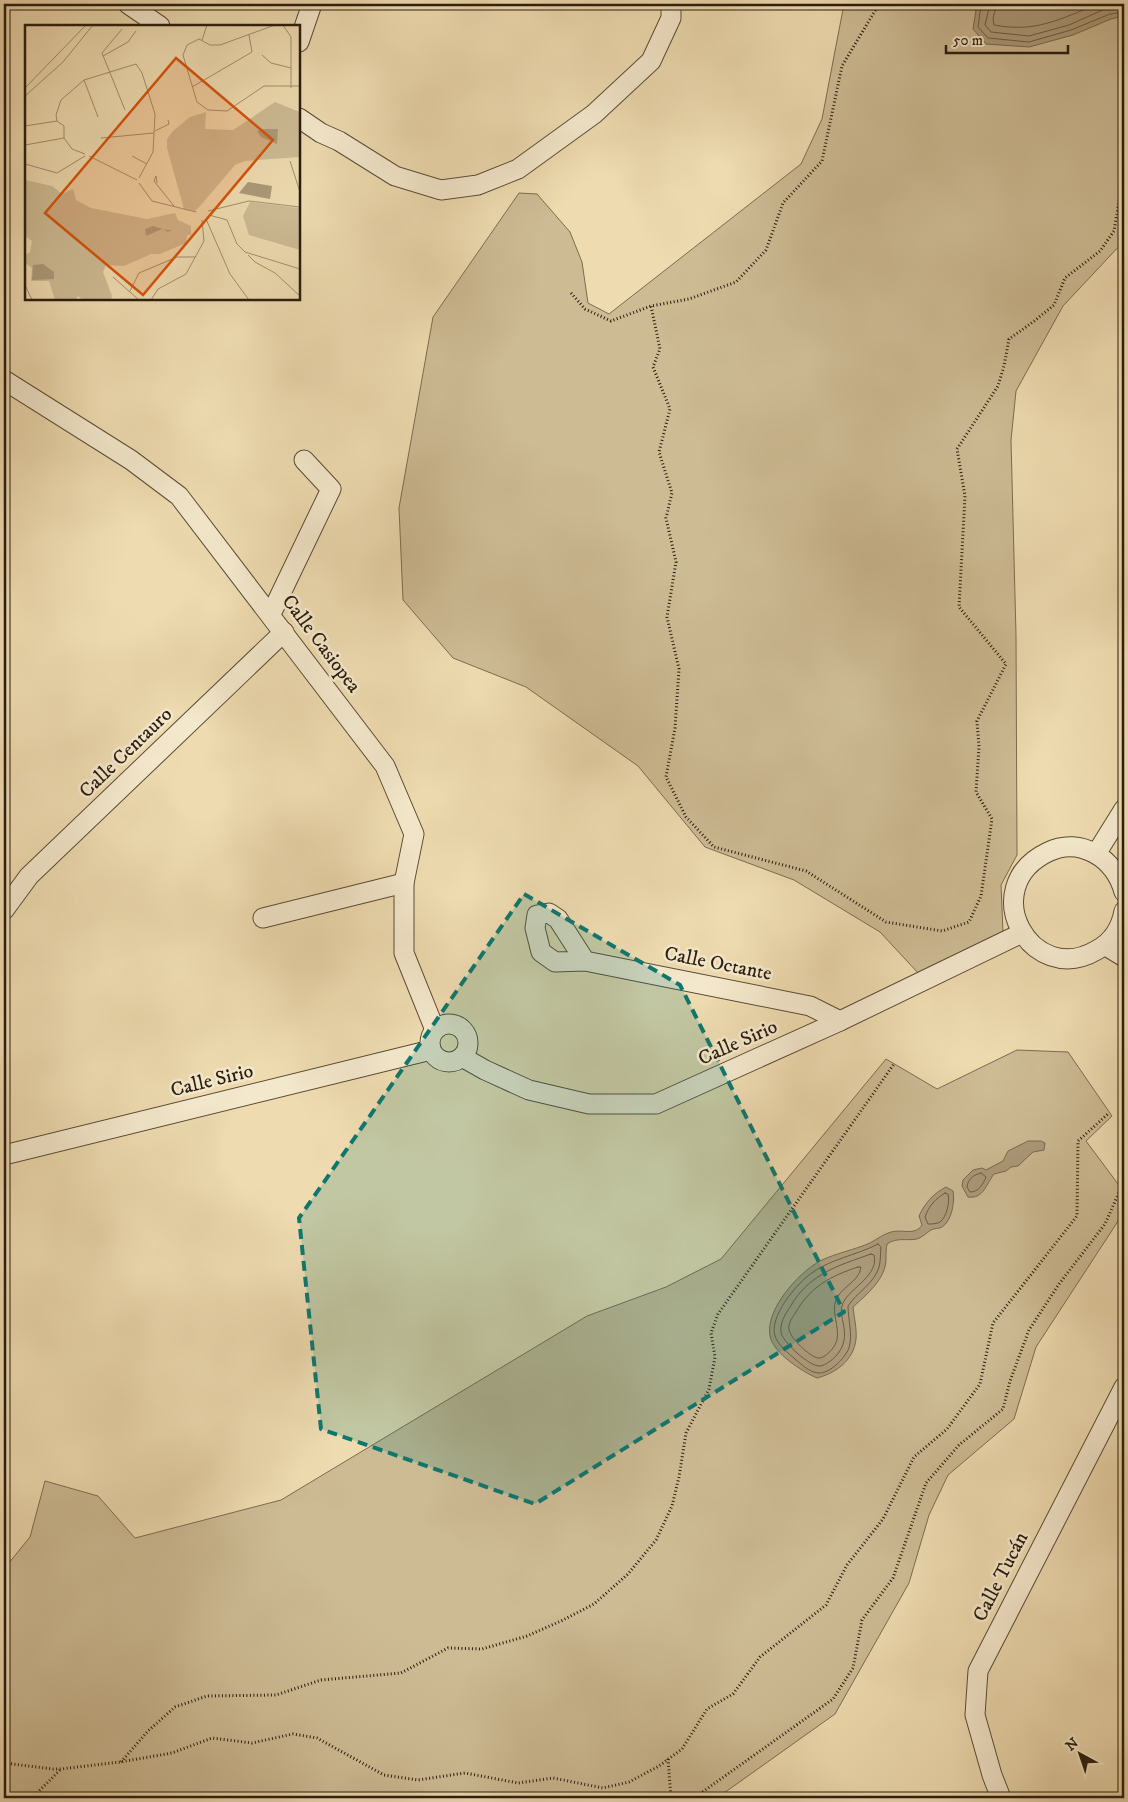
<svg xmlns="http://www.w3.org/2000/svg" width="1128" height="1802" font-family="'IM FELL DW Pica',serif">
	<style>
		.green { fill: #cdbb94; stroke: #7b6c51 }
		.water { fill: #ab9a79; stroke: #77684e }
		.lines { fill: none; stroke-linecap: round; stroke-linejoin: round }
		.shore { stroke: #6a5c44; stroke-width: 1 }
		.minor-casing { stroke: #5a4c36; stroke-width: 21 }
		.path { stroke: #291d0e; stroke-width: 3; stroke-dasharray: 1 2.5; stroke-linecap: butt }
		.minor { stroke: #f4e8cc; stroke-width: 19 }
		.marked { fill: #0f766e; fill-opacity: 0.2; stroke: #0f766e; stroke-width: 4; stroke-dasharray: 10 6; stroke-linejoin: round }
		.labels { text-anchor: middle; dominant-baseline: central; stroke-width: 5; stroke-linejoin: round; paint-order: stroke }
		.street-label { font-size: 20px; fill: #291d0e; stroke: #f4e8cc }
		.inset-road { fill: none; stroke: #9f8f6f; stroke-width: 1 }
		.view { fill: #d5530c; fill-opacity: 0.15; stroke: #d5530c; stroke-width: 2.5 }
		.inset-edge { fill: none; stroke: #291d0e; stroke-width: 2.5 }
	</style>
	<rect width="100%" height="100%" fill="#eedbb0"/>
	<filter id="stains"><feTurbulence type="fractalNoise" baseFrequency=".004" numOctaves="4"/><feColorMatrix values="0 0 0 0 .2 0 0 0 0 .09 0 0 0 0 .02 0 0 0 .5 -.17"/></filter>
	<radialGradient id="worn" r=".72"><stop offset=".6" stop-color="#630" stop-opacity="0"/><stop offset="1" stop-color="#630" stop-opacity=".3"/></radialGradient>
	<g class="green">
		<polygon points="844,4 1124,4 1124,241 1063,306 1016,391 1011,440 1016,635 1017,855 1001,885 1003,932 919,974 880,932 794,880 705,847 638,766 526,687 453,658 403,600 399,508 433,317 519,193 537,194 570,232 582,262 588,303 609,314 801,164 822,119"/>
		<polygon points="1017,1050 1068,1052 1112,1116 1086,1141 1124,1192 1124,1212 1036,1347 1014,1419 948,1475 929,1515 909,1583 835,1714 717,1798 4,1798 4,1569 30,1537 45,1481 98,1496 135,1538 281,1500 587,1316 666,1287 721,1259 886,1059 937,1089"/>
	</g>
	<g class="water">
		<polygon points="980,4 1124,4 1124,16 1111,19 1073,35 1029,47 986,44 973,29 976,10"/>
		<path d="M1028 1141H1041L1045 1143 1044 1150 1033 1152 1018 1166 1011 1167 1006 1171 994 1174C986 1184 984 1199 968 1197L962 1186 963 1180 973 1170 982 1168 986 1170 1003 1161 1008 1151Z"/>
		<path d="M946 1187 953 1191C955 1201 952 1221 942 1227 939 1229 934 1228 931 1230 926 1233 923 1237 917 1239 906 1241 897 1237 887 1244 886 1249 886 1254 886 1259 886 1279 866 1295 853 1307 854 1317 857 1329 856 1339 854 1360 836 1373 817 1378 803 1372 773 1353 770 1336 765 1310 798 1273 820 1261 836 1253 854 1250 870 1243 877 1239 884 1234 891 1232 902 1229 915 1236 922 1225L919 1216C925 1203 933 1194 946 1187Z"/>
	</g>
	<g class="lines">
		<g class="shore">
			<polyline points="984,4 980,12 978,27 988,38 1029,42 1071,30 1110,14 1124,12"/>
			<polyline points="990,4 985,25 991,32 1029,36 1069,25 1107,8 1124,5"/>
			<path d="M997 4 993 18 994 25C1036 33 1060 19 1098 4"/>
			<path d="M981 1173 986 1177C983 1184 979 1192 970 1192L967 1187C968 1179 973 1175 981 1173Z"/>
			<path d="M945 1193 948 1194C950 1201 947 1217 940 1222 937 1224 931 1224 928 1224L925 1217C929 1206 935 1199 945 1193Z"/>
			<path d="M878 1244 881 1247C880 1254 881 1260 879 1267 874 1284 857 1292 848 1306 848 1320 853 1334 849 1348 845 1358 830 1374 818 1373 809 1372 801 1364 795 1359 788 1353 778 1345 775 1336 769 1317 795 1286 809 1275 829 1259 855 1256 878 1244Z"/>
			<path d="M871 1254 874 1255C879 1275 852 1287 844 1301 835 1317 855 1334 836 1356 832 1360 826 1365 820 1366 810 1367 782 1342 781 1332 780 1322 785 1315 790 1307 809 1274 837 1266 871 1254Z"/>
			<path d="M858 1267H861C860 1282 838 1288 835 1303 832 1316 842 1333 835 1345 832 1350 824 1359 818 1358 810 1357 789 1337 789 1329 788 1323 792 1318 796 1312 811 1286 831 1276 858 1267Z"/>
		</g>
		<defs>
			<g id="minor">
				<polyline points="128,4 160,26"/>
				<polyline points="299,42 312,4"/>
				<polyline points="299,118 321,133 339,141 395,176 441,190 478,185 518,169 594,114 651,61 671,18 671,4"/>
				<polyline points="4,380 131,460 179,496 385,766 414,834 404,883 404,953 435,1030"/>
				<polyline points="271,614 331,489 304,460"/>
				<polyline points="1096,854 1124,809"/>
				<path d="M1124 892C1115 859 1081 836 1048 852 975 887 1031 989 1097 950 1112 942 1121 928 1124 911"/>
				<polyline points="4,910 29,876 284,632"/>
				<polyline points="263,918 404,883"/>
				<polyline points="1106,946 1124,957"/>
				<polyline points="585,961 558,919 549,913 537,915 535,928 541,952 555,962 585,961 810,1006 840,1021"/>
				<circle cx="449" cy="1043" r="19"/>
				<polyline points="462,1057 485,1070 529,1090 589,1104 656,1104 840,1021 1022,933"/>
				<polyline points="4,1155 431,1050"/>
				<polyline points="1001,1798 992,1775 975,1715 978,1671 1124,1387"/>
			</g>
		</defs>
		<use href="#minor" class="minor-casing"/>
		<g class="path">
			<polyline points="879,4 842,66 822,161 783,203 766,250 736,282 689,299 651,306 660,349 653,367 670,409 659,452 672,493 666,518 676,562 667,617 679,669 675,728 666,777 686,817 714,847 806,871 886,922 942,931 969,922 981,896 992,819 976,792 979,747 977,721 1006,664 959,607 965,496 957,449 998,386 1004,366 1009,339 1033,322 1054,305 1065,278 1100,251 1114,231 1124,172"/>
			<polyline points="571,293 585,309 611,321 651,306"/>
			<polyline points="668,1759 671,1798"/>
			<polyline points="121,1762 148,1731 175,1707 207,1696 276,1695 321,1680 401,1673 448,1648 482,1649 527,1636 561,1621 594,1604 628,1574 656,1540 672,1506 679,1477 686,1433 709,1389 715,1357 711,1333 718,1314 894,1064"/>
			<polyline points="4,1763 53,1769 61,1769 120,1762 172,1753 212,1738 252,1743 293,1734 317,1738 384,1775 418,1780 465,1773 518,1783 553,1778 603,1788 629,1782 659,1766 682,1749 707,1709 733,1694 760,1657 826,1605 847,1565 883,1519 914,1457 947,1429 980,1384 993,1323 1077,1216 1078,1141 1109,1113"/>
			<polyline points="32,1798 61,1769"/>
			<polyline points="694,1798 833,1699 853,1668 862,1620 893,1578 926,1483 959,1445 1003,1409 1010,1381 1029,1330 1059,1284 1105,1224 1121,1188"/>
		</g>
		<use href="#minor" class="minor"/>
	</g>
	<path class="marked" d="M524 894 680 985 844 1312 535 1504 321 1429 299 1218Z"/>
	<g class="labels">
		<g class="street-label">
			<text transform="translate(321 644) rotate(53)">Calle Casiopea</text>
			<text transform="translate(126 753) rotate(-44)">Calle Centauro</text>
			<text transform="translate(718 964) rotate(11)">Calle Octante</text>
			<text transform="translate(738 1043) rotate(-24)">Calle Sirio</text>
			<text transform="translate(212 1081) rotate(-14)">Calle Sirio</text>
			<text transform="translate(1001 1577) rotate(-63)">Calle Tucán</text>
		</g>
	</g>
	<g transform="translate(25 25)">
		<rect width="275" height="275" fill="#eedbb0"/>
		<path d="M250 77 275 87V132L220 136 210 140 176 180 170 186 159 184 142 123V114L148 106 165 92 181 87 180 104 208 105ZM0 155 27 161 37 169 48 164 51 175 66 183 122 194 150 188 153 195 166 201V210H162L161 218 135 229H126L99 241 81 240 78 247 87 271 86 275H58L53 271 50 275H30L24 256H6L7 243 0 238V230L5 227 7 216 0 211ZM225 177 275 183V225L224 210 218 191Z" fill="#cdbb94"/>
		<path d="M237 104H253L252 119 236 112 232 106ZM223 157 247 161 245 174 214 168ZM128 201 141 205H147L143 207 137 204 121 211 120 204ZM18 239 29 247V254L7 255 8 240Z" fill="#ab9a79"/>
		<path class="inset-road" d="M250 0 195 20H185L174 14 162 20 158 30 172 77 183 85 202 86 239 61H275M258 0 266 12V63M97 4 77 28 100 85M177 15 182 0M237 30 246 38 266 43M78 31 103 17 111 6M59 55 73 92M167 62 227 27 224 10M0 63 61 0M0 71 38 37 68 0M0 101 32 96M130 106 144 99 143 95M76 113 129 108M0 120 39 113M60 129 47 124 39 113V101L32 96 31 90 36 75 59 55 111 39 117 48 130 89 128 127 114 153M64 131 112 155M107 131 122 139M265 136 275 167M0 139 32 148 60 131M114 158 127 176 171 187M132 158 131 151 129 156 149 181M183 186 224 176 275 182M184 190 202 195 212 219 220 227 275 244M181 194 205 249 224 275M223 230 230 237 250 248 275 271M88 252 114 275M0 260 7 275M105 266 114 248 152 232H171M126 275 133 264 161 249 179 216 177 195"/>
		<path class="view" d="M151 33 248 115 118 270 20 188Z"/>
		<rect width="275" height="275" class="inset-edge"/>
	</g>
	<rect width="1128" height="1802" fill="none" stroke="#eedbb0" stroke-width="20"/>
	<rect x="5" y="5" width="1118" height="1792" fill="none" stroke="#291d0e" stroke-width="2.5"/>
	<rect x="10" y="10" width="1108" height="1782" fill="none" stroke="#291d0e"/>
	<g transform="translate(1080 1754) rotate(320)" stroke="#f4e8cc" stroke-width="4" paint-order="stroke">
	<path d="M0-4L9 19L0 12L-9 19Z" fill="#291d0e"/>
	<text y="-8" font-size="14" font-weight="bold" text-anchor="middle" fill="#291d0e">N</text>
	</g>
	<path d="M946 45v8h122v-8" fill="none" stroke="#291d0e" stroke-width="2.5"/>
	<text x="953" y="45" font-size="15" fill="#291d0e" stroke="#f4e8cc" stroke-width="4" paint-order="stroke">50 m</text>
	<rect width="100%" height="100%" filter="url(#stains)"/>
	<rect width="100%" height="100%" fill="url(#worn)"/>
</svg>
